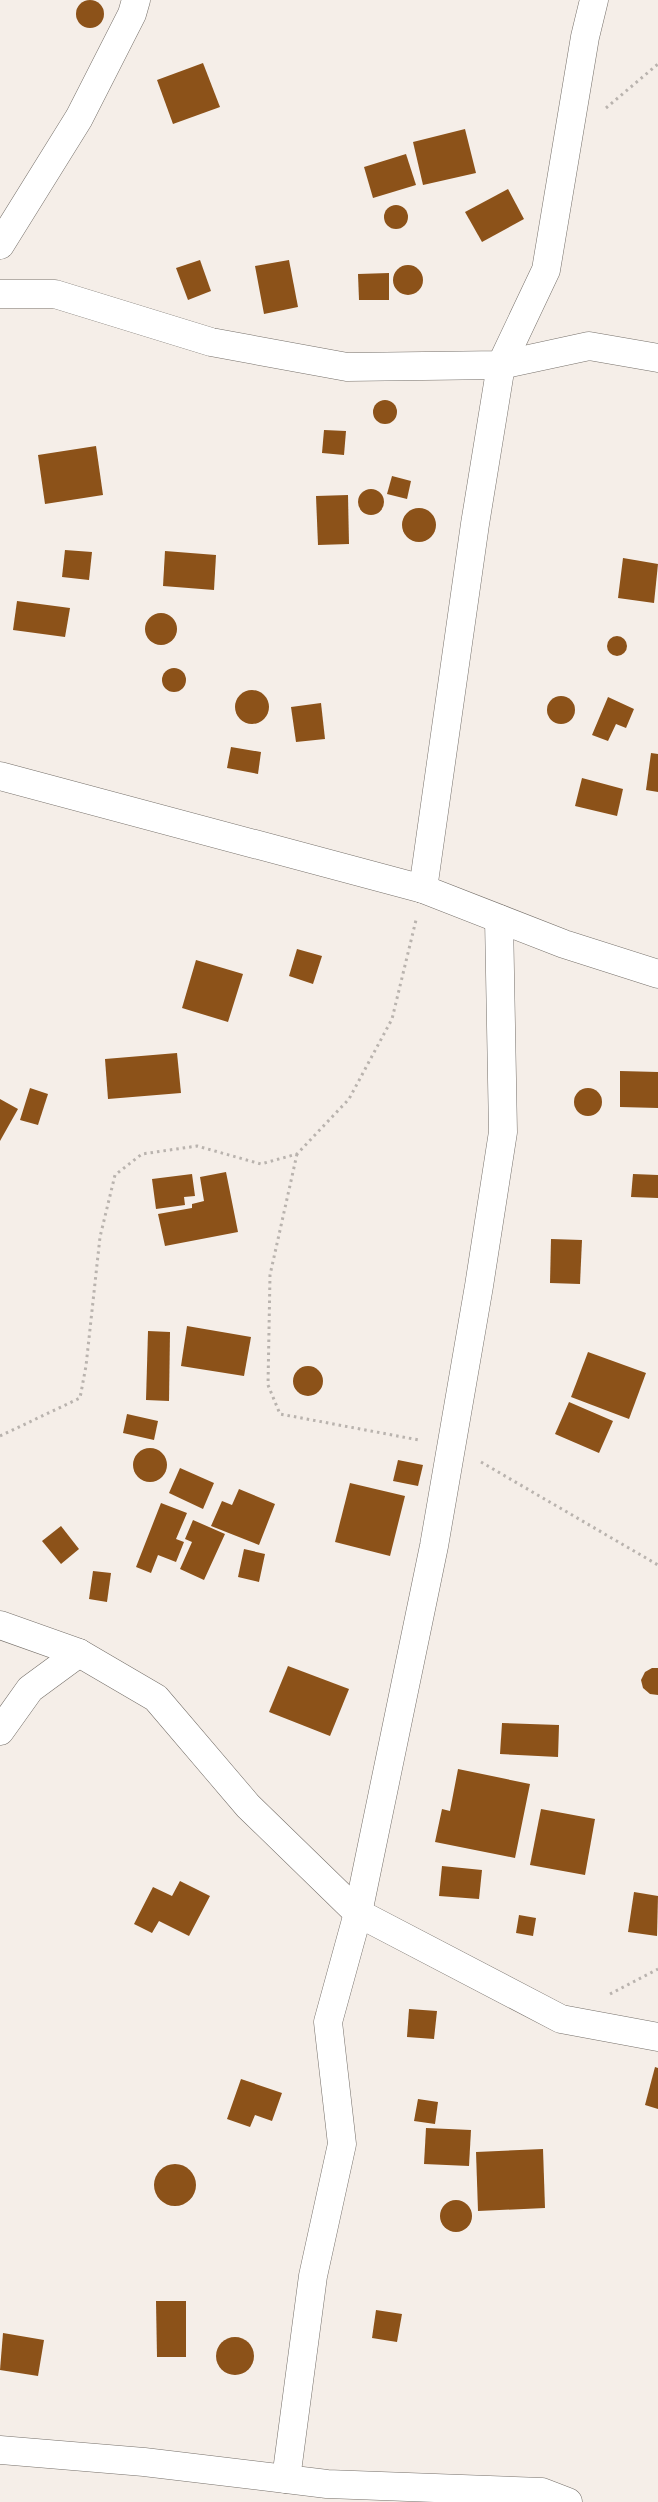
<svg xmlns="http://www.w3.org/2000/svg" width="658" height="2502" font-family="Commissioner,sans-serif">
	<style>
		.building { fill: #8c5219 }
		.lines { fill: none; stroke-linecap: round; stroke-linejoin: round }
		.street-casing { stroke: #76706a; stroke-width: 29 }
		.path { stroke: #b9b3ae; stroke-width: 3; stroke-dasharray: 2.5 4; stroke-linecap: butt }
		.street { stroke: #fff; stroke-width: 28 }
	</style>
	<rect width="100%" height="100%" fill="#f5eee8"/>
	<g class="building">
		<circle cx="90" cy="14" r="14"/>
		<polygon points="203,63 220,107 173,124 157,80"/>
		<polygon points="465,129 476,173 423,185 413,142"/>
		<polygon points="406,154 416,185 373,198 364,167"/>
		<polygon points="508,189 524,219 482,242 465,212"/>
		<circle cx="396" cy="217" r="12"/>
		<polygon points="200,260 211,291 188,300 176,268"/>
		<polygon points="289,260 298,307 264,314 255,266"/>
		<circle cx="408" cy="280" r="15"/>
		<polygon points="389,273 389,300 359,300 358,274"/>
		<circle cx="385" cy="412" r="12"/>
		<polygon points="324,430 346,431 344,455 322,453"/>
		<polygon points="96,446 103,495 45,504 38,455"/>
		<polygon points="392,476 411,481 407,499 387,494"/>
		<circle cx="371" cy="502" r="13"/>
		<polygon points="348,495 349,544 318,545 316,496"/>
		<circle cx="419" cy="525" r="17"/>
		<polygon points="65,550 92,552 89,580 62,577"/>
		<polygon points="165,551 216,555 214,590 163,586"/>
		<polygon points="623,558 658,564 654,603 618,598"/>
		<polygon points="17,601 70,608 65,637 13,630"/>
		<circle cx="161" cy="629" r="16"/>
		<circle cx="617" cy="646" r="10"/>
		<circle cx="174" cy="680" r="12"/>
		<circle cx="252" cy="707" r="17"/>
		<circle cx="561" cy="710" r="14"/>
		<polygon points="608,697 634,709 626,728 616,724 608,741 592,735"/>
		<polygon points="321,703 325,739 296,742 291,707"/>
		<polygon points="231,747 261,752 258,774 227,768"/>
		<polygon points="651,753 658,754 658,792 646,790"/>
		<polygon points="582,778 623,789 617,816 575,806"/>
		<polygon points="297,949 322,956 313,984 289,976"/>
		<polygon points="196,960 243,974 228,1022 182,1008"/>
		<polygon points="177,1053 181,1093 108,1099 105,1059"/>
		<polygon points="620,1071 658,1072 658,1108 620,1107"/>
		<polygon points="30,1088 48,1094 38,1125 20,1120"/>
		<circle cx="588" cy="1102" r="14"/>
		<polygon points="0,1099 18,1109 0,1141"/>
		<polygon points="226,1172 238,1232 165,1246 158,1214 192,1208 192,1204 204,1201 200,1177"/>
		<polygon points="192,1174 195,1196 184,1197 185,1205 156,1209 152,1179"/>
		<polygon points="633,1174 658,1175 658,1198 631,1197"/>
		<polygon points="551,1239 582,1240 580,1284 550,1283"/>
		<polygon points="187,1326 251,1337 244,1376 181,1366"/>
		<polygon points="148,1331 170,1332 169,1401 146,1400"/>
		<polygon points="588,1352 646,1373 629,1419 571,1397"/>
		<circle cx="308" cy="1381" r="15"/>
		<polygon points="569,1402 613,1421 599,1453 555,1434"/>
		<polygon points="127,1414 158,1421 154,1440 123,1433"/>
		<circle cx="150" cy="1465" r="17"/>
		<polygon points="398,1460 423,1465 418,1486 393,1481"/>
		<polygon points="180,1468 214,1483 203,1509 169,1493"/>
		<polygon points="350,1483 405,1496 390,1556 335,1542"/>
		<polygon points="239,1489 275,1504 259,1545 211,1526 222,1501 232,1505"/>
		<polygon points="161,1503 187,1513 176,1539 184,1542 176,1562 158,1555 151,1573 136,1567"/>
		<polygon points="193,1520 225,1534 204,1580 180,1569 192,1542 185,1539"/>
		<polygon points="61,1526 79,1549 61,1564 42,1541"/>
		<polygon points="244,1549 265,1554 259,1582 238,1577"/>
		<polygon points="93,1571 111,1573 107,1602 89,1599"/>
		<polygon points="288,1666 349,1689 330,1736 269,1712"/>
		<polygon points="652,1668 658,1668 658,1695 650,1694 643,1688 641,1680 645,1672"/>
		<polygon points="502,1723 559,1725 558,1757 500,1754"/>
		<polygon points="458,1769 530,1784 515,1858 435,1842 442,1809 450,1811"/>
		<polygon points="541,1809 595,1819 585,1875 530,1865"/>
		<polygon points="442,1866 482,1870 479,1899 439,1896"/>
		<polygon points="180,1881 210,1896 189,1936 159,1921 152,1933 134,1924 153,1887 172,1896"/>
		<polygon points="634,1892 658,1896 657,1936 628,1932"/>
		<polygon points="519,1915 536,1918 533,1936 516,1933"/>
		<polygon points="409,2009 437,2011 434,2039 407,2037"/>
		<polygon points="655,2067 658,2068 658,2109 645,2105"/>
		<polygon points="241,2079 282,2093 272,2121 255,2115 250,2127 227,2119"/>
		<polygon points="418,2099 438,2102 435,2124 414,2121"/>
		<polygon points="426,2128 471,2130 469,2166 424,2164"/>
		<polygon points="543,2149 545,2208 478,2211 476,2152"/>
		<circle cx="175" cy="2185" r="21"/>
		<circle cx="456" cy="2216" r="16"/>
		<polygon points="156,2301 186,2301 186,2357 157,2357"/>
		<polygon points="376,2310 402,2314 397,2342 372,2338"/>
		<polygon points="3,2333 44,2340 38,2376 0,2370"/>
		<circle cx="235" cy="2356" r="19"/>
	</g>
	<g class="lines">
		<defs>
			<g id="street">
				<polyline points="0,245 79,118 132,14 136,0"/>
				<polyline points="0,294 55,294 211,342 347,367 501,365 589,346 658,358"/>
				<polyline points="0,776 423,889 564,944 658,974"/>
				<polyline points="423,889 475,524 501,365 546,270 585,37 594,0"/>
				<polyline points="0,1625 79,1653 156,1698 248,1806 358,1913 561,2019 658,2037"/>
				<polyline points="0,1731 30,1689 79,1653"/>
				<polyline points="0,2450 144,2462 327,2484 542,2492 568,2502"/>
				<polyline points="286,2479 313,2276 342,2144 328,2022 358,1913 434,1546 479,1286 503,1132 499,919"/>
			</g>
		</defs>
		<use href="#street" class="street-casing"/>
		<g class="path">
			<polyline points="606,108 658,64"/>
			<polyline points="297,1154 270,1275 268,1385 280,1414 419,1440"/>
			<polyline points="0,1436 80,1398 86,1366 100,1237 115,1175 142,1154 197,1146 261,1164 297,1154 349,1099 392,1019 416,920"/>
			<polyline points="481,1462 658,1565"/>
			<polyline points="610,1994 658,1969"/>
		</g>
		<use href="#street" class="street"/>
	</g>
</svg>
